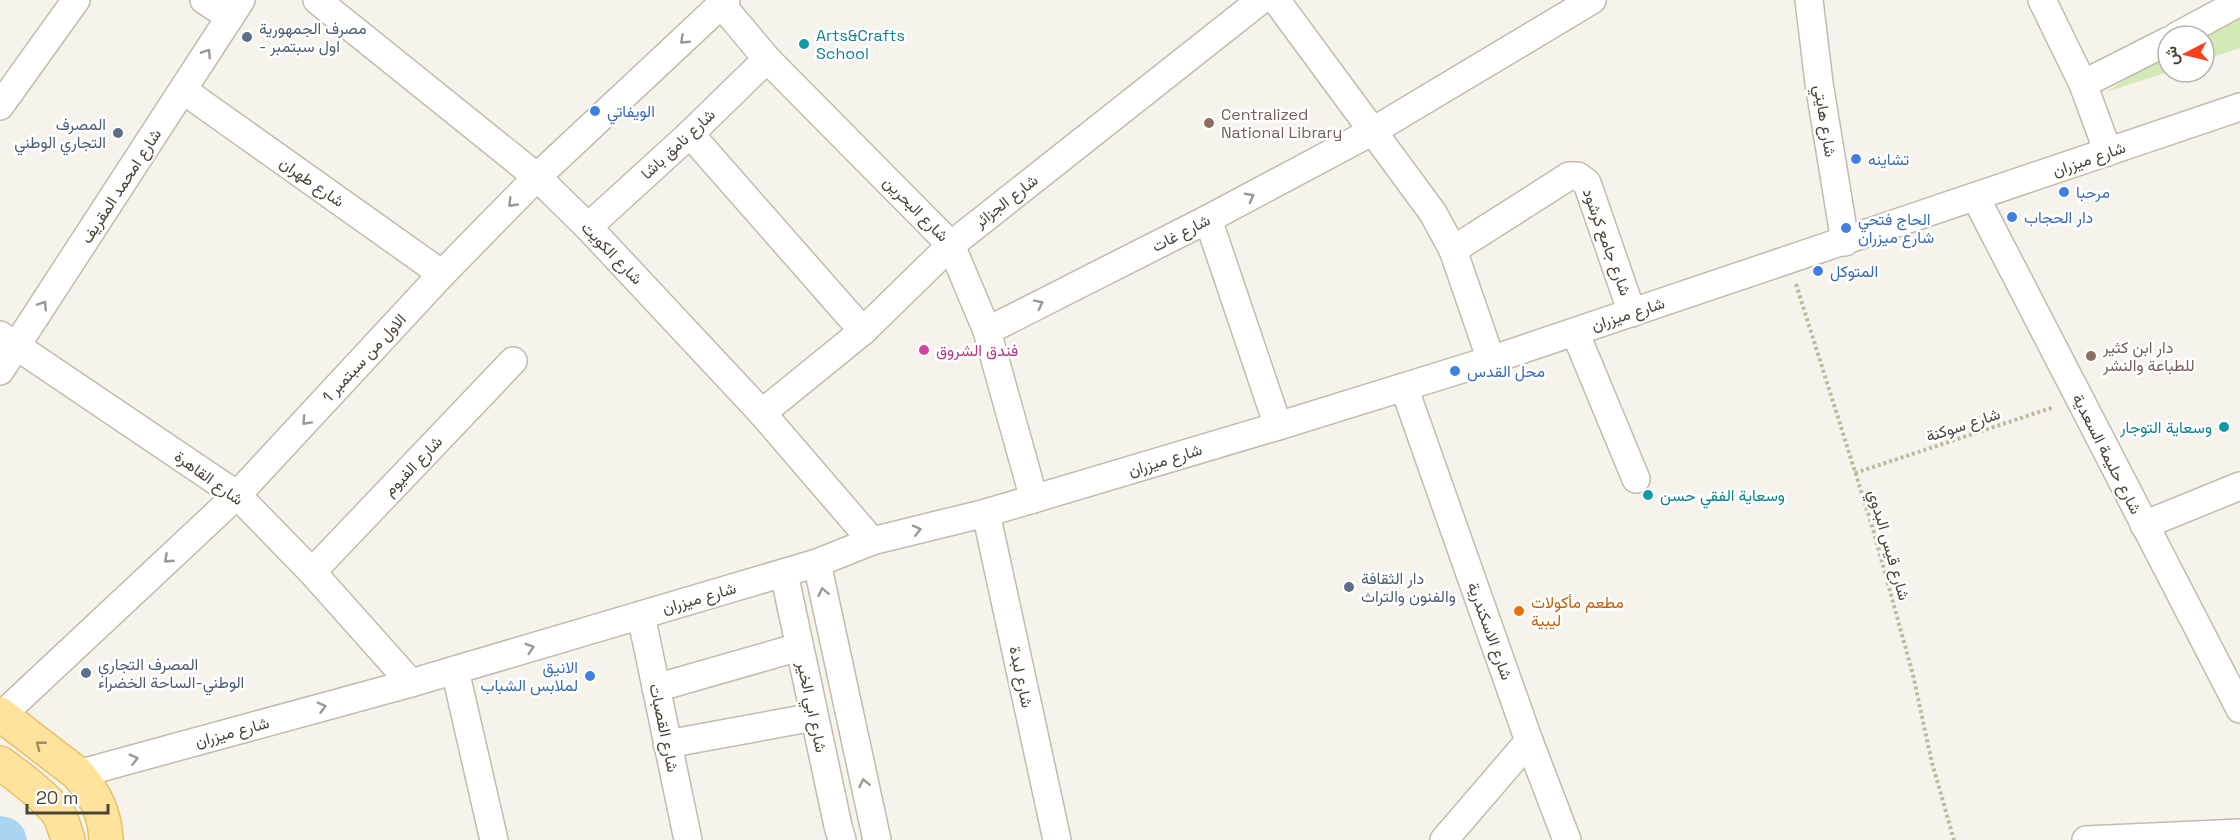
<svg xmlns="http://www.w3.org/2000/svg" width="2240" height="840" font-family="'Space Grotesk',Vazirmatn,sans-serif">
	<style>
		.green { fill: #d2eab5 }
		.water { fill: #a9d4f2 }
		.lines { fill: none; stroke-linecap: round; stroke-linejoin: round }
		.minor-casing { stroke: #c2bbae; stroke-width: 30 }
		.major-casing { stroke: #e6c16a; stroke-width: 36 }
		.path { stroke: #c4b79f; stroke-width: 4; stroke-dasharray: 3 3; stroke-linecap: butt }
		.minor { stroke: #fff; stroke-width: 27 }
		.major { stroke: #ffe39c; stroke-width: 33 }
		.oneway { stroke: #9c9892 }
		.oneway2 { stroke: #9c8c66 }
		.service-dot { fill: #5c6f8a; stroke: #fff; stroke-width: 2 }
		.culture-dot { fill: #0f9aa8; stroke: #fff; stroke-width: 2 }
		.shop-dot { fill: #3f7fe0; stroke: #fff; stroke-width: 2 }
		.education-dot { fill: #8d6e63; stroke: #fff; stroke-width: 2 }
		.hotel-dot { fill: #d1479c; stroke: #fff; stroke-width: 2 }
		.food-dot { fill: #e8710a; stroke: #fff; stroke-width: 2 }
		.labels { text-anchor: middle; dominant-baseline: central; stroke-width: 5; stroke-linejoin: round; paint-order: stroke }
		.service-label { font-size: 16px; fill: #4e5e75; stroke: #fff; text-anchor: start }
		.culture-label { font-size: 16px; fill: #0d838f; stroke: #fff; text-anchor: start }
		.shop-label { font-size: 16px; fill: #366cbe; stroke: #fff; text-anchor: start }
		.education-label { font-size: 16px; fill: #785e54; stroke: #fff; text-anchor: start }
		.street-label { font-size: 16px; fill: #4b4439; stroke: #fff }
		.hotel-label { font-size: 16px; fill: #b23c85; stroke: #fff; text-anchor: start }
		.food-label { font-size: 16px; fill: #c56008; stroke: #fff; text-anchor: start }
	</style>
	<rect width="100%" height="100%" fill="#f6f3ec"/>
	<g class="green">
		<polygon points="2240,10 2240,48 2204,60 2204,36"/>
		<polygon points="2168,52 2168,72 2106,92"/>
	</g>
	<path class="water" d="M0 816C15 817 25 825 27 840H0Z"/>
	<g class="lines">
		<defs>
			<g id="minor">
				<polyline points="204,0 230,17"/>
				<polyline points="317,0 537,177 588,227 762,413 872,541"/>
				<polyline points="1276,0 1433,213 1453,250 1491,360"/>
				<polyline points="1809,0 1819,83 1845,242"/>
				<polyline points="2042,0 2083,84 2108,152"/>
				<polyline points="721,4 767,59 951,245 987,331 1034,499"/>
				<polyline points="2177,36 2240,2"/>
				<polyline points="2083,84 2168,41"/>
				<polyline points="183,90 442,274"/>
				<polyline points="0,106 76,0"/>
				<polyline points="690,134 863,331"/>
				<polyline points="1976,198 2240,709"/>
				<polyline points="1208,219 1278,426"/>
				<polyline points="588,227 690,134 767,59"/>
				<polyline points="1453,250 1569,176 1578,176 1587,183 1632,313"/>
				<polyline points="987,331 1208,219 1373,131 1592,0"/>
				<polyline points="1575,332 1636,479"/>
				<polyline points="0,335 237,495 312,572 411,683"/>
				<polyline points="0,371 241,0"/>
				<polyline points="1404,387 1529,741 1567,840"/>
				<polyline points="762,413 863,331 951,245 1261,0"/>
				<polyline points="986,513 1057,840"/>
				<polyline points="2144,525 2240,486"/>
				<polyline points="817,563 877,840"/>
				<polyline points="312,572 513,361"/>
				<polyline points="784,573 838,826 842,840"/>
				<polyline points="641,615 688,840"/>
				<polyline points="455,670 494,840"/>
				<polyline points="656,688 799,647"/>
				<polyline points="2,715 237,495 442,274 537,177 726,0"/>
				<polyline points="667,744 814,717"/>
				<polyline points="78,774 411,683 817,563 872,541 986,513 1278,426 1491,360 2240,107"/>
				<polyline points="1444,840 1529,741"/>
				<polyline points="2086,840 2240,833"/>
			</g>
			<g id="major">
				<path d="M0 714 78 774C95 794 105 813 106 840"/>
				<path d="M0 763C16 774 47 798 58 813 63 821 65 830 68 840"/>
			</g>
		</defs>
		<use href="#minor" class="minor-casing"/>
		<use href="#major" class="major-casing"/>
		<g class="path">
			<polyline points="1796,284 1873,529 1913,675 1932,763 1954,840"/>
			<polyline points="1855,473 2054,407"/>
		</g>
		<use href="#minor" class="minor"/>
		<use href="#major" class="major"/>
	</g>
	<defs><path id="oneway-chevron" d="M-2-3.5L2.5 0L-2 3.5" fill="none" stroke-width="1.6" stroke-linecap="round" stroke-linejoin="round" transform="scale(1.5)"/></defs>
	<g class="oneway">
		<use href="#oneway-chevron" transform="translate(684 40) rotate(137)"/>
		<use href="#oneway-chevron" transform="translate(207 53) rotate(-57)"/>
		<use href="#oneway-chevron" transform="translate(1250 197) rotate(-28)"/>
		<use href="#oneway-chevron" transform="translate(512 203) rotate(134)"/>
		<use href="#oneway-chevron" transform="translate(1039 304) rotate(-27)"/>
		<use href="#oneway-chevron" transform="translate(43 305) rotate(-57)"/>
		<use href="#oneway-chevron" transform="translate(306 421) rotate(133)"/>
		<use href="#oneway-chevron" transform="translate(917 530) rotate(-14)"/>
		<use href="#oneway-chevron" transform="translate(168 559) rotate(137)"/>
		<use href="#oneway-chevron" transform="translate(823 592) rotate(-102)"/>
		<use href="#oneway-chevron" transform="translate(530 648) rotate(-17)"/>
		<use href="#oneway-chevron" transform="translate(322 707) rotate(-15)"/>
		<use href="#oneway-chevron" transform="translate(134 759) rotate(-15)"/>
		<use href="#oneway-chevron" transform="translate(864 783) rotate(-102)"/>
	</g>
	<use class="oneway2" href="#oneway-chevron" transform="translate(40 745) rotate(-142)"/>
	<g class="service-dot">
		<circle cx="247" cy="37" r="6"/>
		<circle cx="118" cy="133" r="6"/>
		<circle cx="1349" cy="587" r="6"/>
		<circle cx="86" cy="673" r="6"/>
	</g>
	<g class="culture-dot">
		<circle cx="804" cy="44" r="6"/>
		<circle cx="2224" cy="427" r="6"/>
		<circle cx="1648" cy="495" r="6"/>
	</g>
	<g class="shop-dot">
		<circle cx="595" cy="111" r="6"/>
		<circle cx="1856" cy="159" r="6"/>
		<circle cx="2064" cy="192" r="6"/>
		<circle cx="2012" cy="217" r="6"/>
		<circle cx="1846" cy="228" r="6"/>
		<circle cx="1818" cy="271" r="6"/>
		<circle cx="1455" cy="371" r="6"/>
		<circle cx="590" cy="676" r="6"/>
	</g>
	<g class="education-dot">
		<circle cx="1209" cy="123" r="6"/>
		<circle cx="2091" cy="356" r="6"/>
	</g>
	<circle class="hotel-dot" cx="924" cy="350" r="6"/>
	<circle class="food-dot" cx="1519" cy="611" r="6"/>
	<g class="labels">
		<g class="service-label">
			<text x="259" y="28">مصرف الجمهورية<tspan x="259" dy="18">- اول سبتمبر</tspan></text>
			<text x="106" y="124" text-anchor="end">المصرف<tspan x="106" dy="18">التجاري الوطني</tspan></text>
			<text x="1361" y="578">دار الثقافة<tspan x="1361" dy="18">والفنون والتراث</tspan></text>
			<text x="98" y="664">المصرف التجاري<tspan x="98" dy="18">الوطني-الساحة الخضراء</tspan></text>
		</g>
		<g class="culture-label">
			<text x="816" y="35">Arts&amp;Crafts<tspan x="816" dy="18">School</tspan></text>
			<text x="2212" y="427" text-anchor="end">وسعاية التوجار</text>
			<text x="1660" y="495">وسعاية الفقي حسن</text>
		</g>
		<g class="shop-label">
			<text x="607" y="111">الويفاتي</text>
			<text x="1868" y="159">تشاينه</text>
			<text x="2076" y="192">مرحبا</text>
			<text x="2024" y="217">دار الحجاب</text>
			<text x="1858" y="219">الحاج فتحي<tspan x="1858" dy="18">شارع ميزران</tspan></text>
			<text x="1830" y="271">المتوكل</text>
			<text x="1467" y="371">محل القدس</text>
			<text x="578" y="667" text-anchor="end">الانيق<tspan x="578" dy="18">لملابس الشباب</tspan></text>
		</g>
		<g class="education-label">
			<text x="1221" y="114">Centralized<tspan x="1221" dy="18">National Library</tspan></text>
			<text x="2103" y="347">دار ابن كثير<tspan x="2103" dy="18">للطباعة والنشر</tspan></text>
		</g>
		<g class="street-label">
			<text transform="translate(1825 121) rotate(81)">شارع هايتي</text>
			<text transform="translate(678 144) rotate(-43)">شارع نامق باشا</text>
			<text transform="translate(2089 159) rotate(-19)">شارع ميزران</text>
			<text transform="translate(312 182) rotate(35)">شارع طهران</text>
			<text transform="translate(121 186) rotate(-57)">شارع امحمد المقريف</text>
			<text transform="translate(1006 201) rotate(-38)">شارع الجزائر</text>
			<text transform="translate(916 209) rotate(45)">شارع البحرين</text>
			<text transform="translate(1181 233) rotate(-27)">شارع غات</text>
			<text transform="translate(1607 242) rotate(70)">شارع جامع كرشود</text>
			<text transform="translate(612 253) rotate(46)">شارع الكويت</text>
			<text transform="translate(1628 314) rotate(-18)">شارع ميزران</text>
			<text transform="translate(364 358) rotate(-47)">الاول من سبتمبر 1</text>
			<text transform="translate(1963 425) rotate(-18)">شارع سوكنة</text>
			<text transform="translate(2107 454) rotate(63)">شارع حليمة السعدية</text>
			<text transform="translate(1165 460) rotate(-17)">شارع ميزران</text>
			<text transform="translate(413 466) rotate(-46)">شارع الفيوم</text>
			<text transform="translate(209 478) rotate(36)">شارع القاهرة</text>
			<text transform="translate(1889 545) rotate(74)">شارع قيس البدوي</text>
			<text transform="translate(699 598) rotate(-16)">شارع ميزران</text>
			<text transform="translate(1490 631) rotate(70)">شارع الاسكندرية</text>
			<text transform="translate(1021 677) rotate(78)">شارع لبدة</text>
			<text transform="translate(812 707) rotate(78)">شارع ابي الخير</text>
			<text transform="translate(664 728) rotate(78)">شارع القصبات</text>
			<text transform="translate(232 732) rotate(-15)">شارع ميزران</text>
		</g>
		<g class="hotel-label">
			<text x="936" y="350">فندق الشروق</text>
		</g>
		<g class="food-label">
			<text x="1531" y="602">مطعم مأكولات<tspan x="1531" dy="18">ليبية</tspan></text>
		</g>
	</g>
	<g transform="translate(2186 54) rotate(263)"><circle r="28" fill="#ffffff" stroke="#b7b4b0" stroke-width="1.5"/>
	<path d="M0-4.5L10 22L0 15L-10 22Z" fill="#fc3f1d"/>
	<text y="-9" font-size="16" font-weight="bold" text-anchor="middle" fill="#4b4439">ش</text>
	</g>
	<path d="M27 804v9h81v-9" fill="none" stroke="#4b4439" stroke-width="3"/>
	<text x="36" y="804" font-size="18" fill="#4b4439" stroke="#ffffff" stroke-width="4.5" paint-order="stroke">20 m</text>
</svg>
